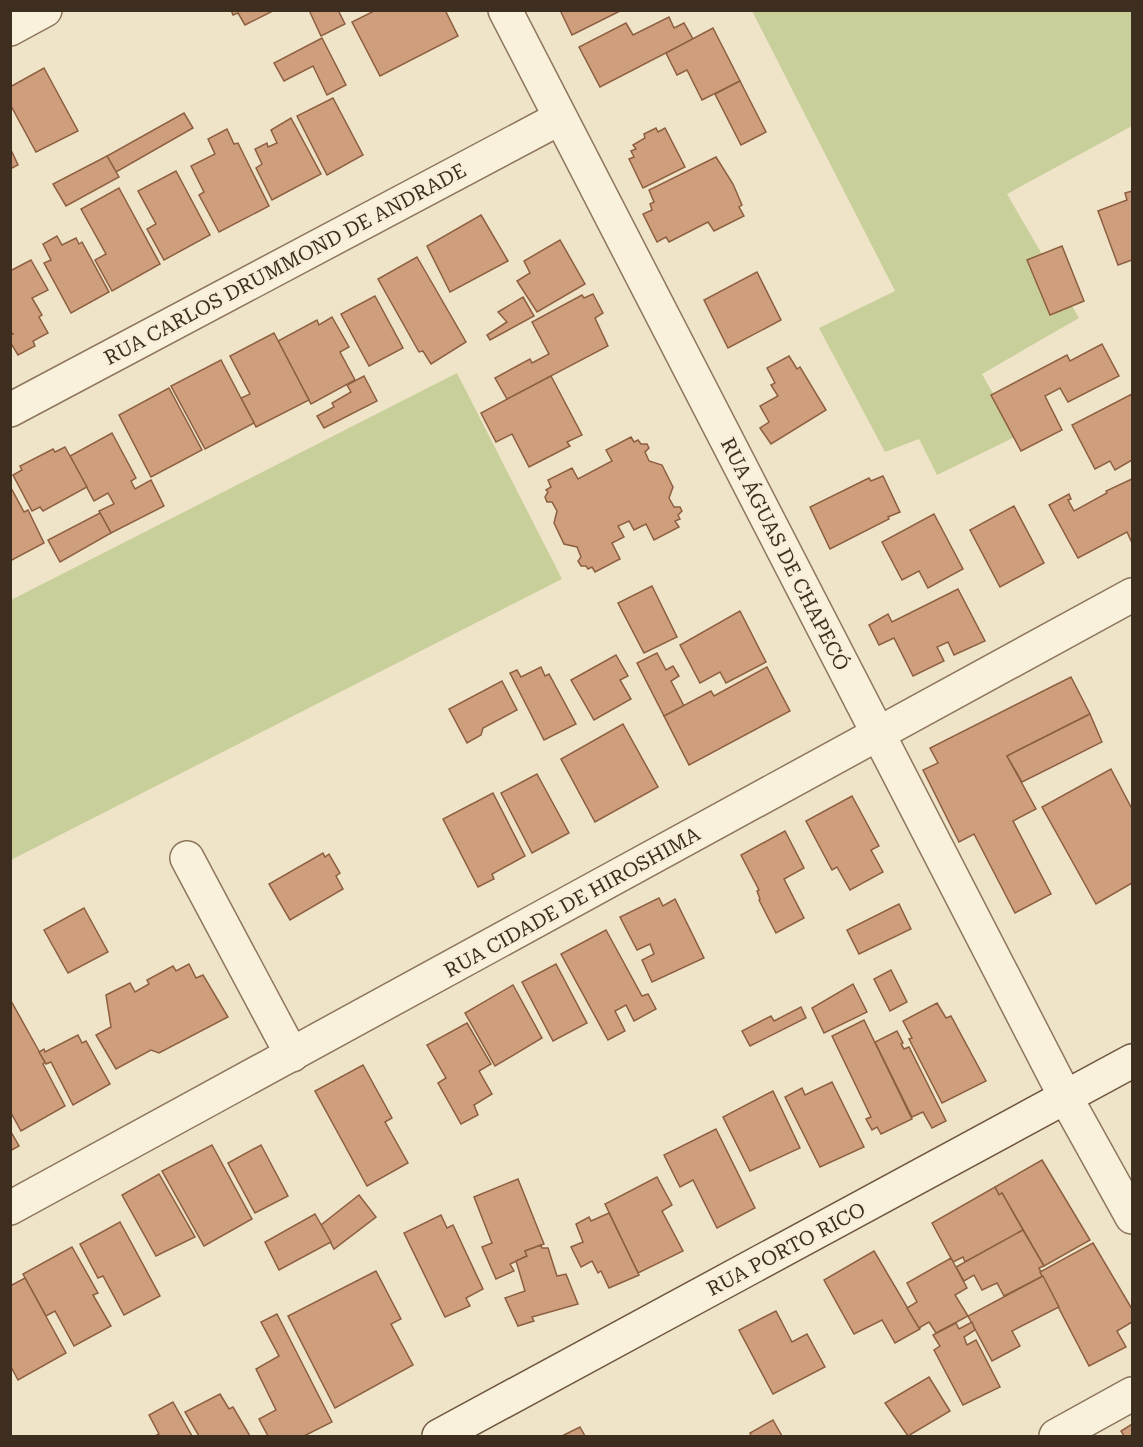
<svg xmlns="http://www.w3.org/2000/svg" width="1143" height="1447" font-family="'Roboto Serif',serif">
	<style>
		.green { fill: #c9cf9b }
		.building { fill: #cf9f7d; stroke: #8d5f41; stroke-width: 1.5 }
		.lines { fill: none; stroke-linecap: round; stroke-linejoin: round }
		.minor-casing { stroke: #8d765c; stroke-width: 36 }
		.tertiary-casing { stroke: #8d765c; stroke-width: 36 }
		.secondary-casing { stroke: #6f573f; stroke-width: 36 }
		.minor { stroke: #faf1dc; stroke-width: 33 }
		.tertiary { stroke: #faf1dc; stroke-width: 33 }
		.secondary { stroke: #faf1dc; stroke-width: 33 }
		.labels { text-anchor: middle; dominant-baseline: central; stroke-width: 4.5; stroke-linejoin: round; paint-order: stroke }
		.street-label { font-size: 20px; fill: #3d2e20; stroke: #f7eed8 }
	</style>
	<rect width="100%" height="100%" fill="#f0e4c8"/>
	<g class="green">
		<polygon points="752,11 1132,11 1132,126 1007,194 1079,318 982,374 1017,436 937,475 919,439 885,452 819,328 895,291"/>
		<polygon points="457,373 562,579 11,860 11,600"/>
	</g>
	<g class="building">
		<polygon points="231,10 270,10 271,12 245,25 238,13 233,15"/>
		<polygon points="309,10 338,10 345,24 321,36"/>
		<polygon points="376,10 445,10 458,36 380,76 352,22"/>
		<polygon points="560,10 622,10 572,35"/>
		<polygon points="669,17 674,28 684,23 693,39 600,87 579,47 626,23 633,35"/>
		<polygon points="713,28 740,81 702,100 687,70 677,75 666,53"/>
		<polygon points="322,38 346,85 327,95 313,66 284,81 274,63"/>
		<polygon points="44,68 78,131 36,152 10,104 10,87"/>
		<polygon points="740,81 766,132 741,145 715,94"/>
		<polygon points="333,98 363,155 327,175 297,116"/>
		<polygon points="184,113 193,128 116,172 107,156"/>
		<polygon points="291,118 321,174 272,200 256,168 262,164 255,149 267,143 268,147 277,143 271,130"/>
		<polygon points="656,128 658,132 665,128 685,167 643,188 629,159 634,157 631,151 636,149 633,145 645,138 644,134"/>
		<polygon points="227,129 234,144 238,143 269,206 219,232 199,195 204,192 191,166 215,154 208,139"/>
		<polygon points="12,152 18,165 10,169 10,153"/>
		<polygon points="107,156 119,177 66,206 53,184"/>
		<polygon points="716,157 733,184 742,205 739,207 744,216 714,231 708,222 669,242 666,237 657,242 643,214 652,210 650,204 654,202 649,190"/>
		<polygon points="176,171 210,235 164,260 147,229 156,224 138,191"/>
		<polygon points="119,188 160,264 112,291 95,260 106,254 81,209"/>
		<polygon points="1132,191 1132,260 1118,265 1098,211 1127,200 1125,193"/>
		<polygon points="481,215 508,261 450,292 427,246"/>
		<polygon points="57,236 62,245 76,238 79,244 82,242 109,292 71,313 44,263 51,260 43,244"/>
		<polygon points="560,240 585,284 537,312 517,281 530,273 524,261"/>
		<polygon points="1062,246 1084,301 1050,315 1027,260"/>
		<polygon points="417,257 466,342 431,364 423,351 419,352 378,279"/>
		<polygon points="31,260 48,290 32,298 42,315 39,317 48,333 33,341 35,346 18,355 12,345 10,346 10,335 13,334 10,331 10,271"/>
		<polygon points="757,272 781,320 728,348 704,300"/>
		<polygon points="593,294 603,313 595,318 608,346 507,399 495,378 530,359 532,363 549,354 532,322 582,295 584,298"/>
		<polygon points="375,296 403,348 369,366 341,314"/>
		<polygon points="523,297 534,316 490,340 487,335 507,322 498,312"/>
		<polygon points="332,317 349,347 340,352 355,380 311,404 278,341 317,320 319,325"/>
		<polygon points="274,333 309,400 256,427 241,398 250,394 230,356"/>
		<polygon points="1102,344 1119,376 1068,402 1060,388 1045,396 1062,430 1021,451 991,395 1067,355 1070,361"/>
		<polygon points="789,356 797,369 800,367 826,410 771,444 760,428 769,422 760,406 778,396 771,385 775,383 767,368"/>
		<polygon points="221,360 254,423 205,449 171,386"/>
		<polygon points="364,376 377,401 324,428 317,416 334,407 332,403 351,392 347,385"/>
		<polygon points="551,376 582,435 567,442 570,446 529,467 512,434 496,442 481,413"/>
		<polygon points="169,388 202,450 151,477 119,415"/>
		<polygon points="1132,394 1132,460 1115,470 1110,461 1095,469 1072,425"/>
		<polygon points="112,433 136,478 131,481 135,489 151,480 164,506 111,533 99,511 114,504 108,493 94,501 70,456"/>
		<polygon points="631,437 634,442 638,440 641,444 647,444 649,448 645,452 649,461 662,465 673,487 669,498 674,507 680,507 682,511 678,515 680,519 675,521 679,527 654,540 646,524 634,530 629,521 618,526 624,537 612,543 620,559 595,572 592,567 588,569 586,566 581,566 578,561 581,557 577,547 564,544 554,523 557,511 552,502 547,502 545,497 548,492 546,490 551,487 548,480 572,468 578,479 612,461 606,450"/>
		<polygon points="65,447 87,487 43,511 40,507 32,511 13,475 22,470 20,466 53,449 55,452"/>
		<polygon points="883,476 900,512 888,517 889,519 830,549 810,507 869,478 871,481"/>
		<polygon points="1132,479 1132,543 1127,532 1078,558 1049,505 1069,494 1071,499 1068,500 1074,511 1107,493 1106,491"/>
		<polygon points="10,486 24,512 28,510 44,543 10,561"/>
		<polygon points="1014,506 1044,563 1000,587 970,530"/>
		<polygon points="100,513 111,533 60,562 48,540"/>
		<polygon points="934,514 963,569 928,588 919,571 902,580 882,542"/>
		<polygon points="652,586 677,637 644,653 618,603"/>
		<polygon points="958,589 985,641 954,655 948,642 937,647 944,661 913,676 894,638 879,645 869,625 888,614 892,622"/>
		<polygon points="740,611 766,662 726,683 720,672 700,683 680,645"/>
		<polygon points="657,653 666,670 673,666 679,676 671,681 684,706 664,716 637,663"/>
		<polygon points="616,655 628,676 620,680 631,699 594,720 571,680"/>
		<polygon points="541,667 545,676 549,674 576,724 544,740 510,673 517,670 521,677"/>
		<polygon points="767,667 790,711 689,765 664,716 711,691 714,696"/>
		<polygon points="1071,677 1090,714 1007,756 1036,809 1013,821 1051,894 1015,913 974,834 959,842 923,770 938,763 930,748"/>
		<polygon points="502,681 517,710 483,728 481,735 467,743 449,709"/>
		<polygon points="1090,714 1102,742 1022,782 1007,756"/>
		<polygon points="623,724 658,787 595,822 561,759"/>
		<polygon points="1111,769 1132,809 1132,883 1096,904 1042,807"/>
		<polygon points="537,774 569,833 532,853 501,793"/>
		<polygon points="493,793 525,856 492,874 494,879 478,887 443,819"/>
		<polygon points="852,796 879,846 871,850 883,872 850,890 837,867 832,870 806,821"/>
		<polygon points="785,831 804,868 784,879 804,918 776,933 759,900 760,899 757,891 759,890 741,855"/>
		<polygon points="323,853 325,857 329,854 340,873 336,876 343,889 290,920 269,884"/>
		<polygon points="659,898 663,906 675,899 704,958 652,982 642,960 654,954 650,944 637,950 620,917"/>
		<polygon points="899,904 911,929 859,954 847,930"/>
		<polygon points="84,908 108,952 68,973 44,930"/>
		<polygon points="606,930 642,996 648,994 656,1009 634,1021 626,1005 615,1011 625,1031 608,1040 561,954"/>
		<polygon points="189,964 196,978 203,975 228,1017 159,1053 151,1050 116,1069 96,1035 111,1027 106,995 130,983 135,992 149,984 147,980 173,966 176,971"/>
		<polygon points="556,964 587,1023 553,1041 522,982"/>
		<polygon points="891,970 907,1002 890,1011 874,979"/>
		<polygon points="853,984 867,1012 824,1033 812,1008"/>
		<polygon points="513,985 542,1038 495,1066 465,1013"/>
		<polygon points="10,999 45,1062 43,1064 65,1106 21,1131 10,1111"/>
		<polygon points="937,1003 946,1018 951,1016 986,1081 942,1103 909,1039 912,1038 903,1021"/>
		<polygon points="801,1007 806,1018 750,1046 742,1031 771,1016 774,1021"/>
		<polygon points="864,1020 912,1119 881,1134 877,1127 872,1130 866,1119 871,1117 832,1036"/>
		<polygon points="467,1023 491,1064 479,1071 492,1094 474,1105 478,1115 461,1124 438,1083 446,1078 427,1045"/>
		<polygon points="897,1031 903,1043 901,1044 904,1049 909,1047 946,1121 932,1128 923,1112 912,1117 875,1042"/>
		<polygon points="78,1035 82,1043 86,1041 110,1084 73,1105 51,1062 46,1064 39,1052 44,1049 45,1052"/>
		<polygon points="363,1065 392,1118 385,1122 408,1163 367,1186 315,1091"/>
		<polygon points="832,1082 864,1147 820,1167 785,1097 802,1088 805,1095"/>
		<polygon points="773,1091 800,1148 750,1171 723,1117"/>
		<polygon points="716,1129 755,1208 717,1228 693,1180 680,1187 664,1155"/>
		<polygon points="10,1130 19,1146 10,1151"/>
		<polygon points="212,1145 252,1219 204,1246 162,1171"/>
		<polygon points="261,1145 288,1196 255,1213 228,1163"/>
		<polygon points="1042,1160 1090,1240 1044,1266 1002,1193 999,1195 995,1187"/>
		<polygon points="159,1174 195,1237 156,1256 122,1195"/>
		<polygon points="657,1177 672,1205 662,1211 683,1251 638,1273 605,1204"/>
		<polygon points="518,1179 544,1244 525,1251 527,1256 510,1264 514,1271 496,1279 482,1247 492,1243 474,1197"/>
		<polygon points="995,1187 999,1195 1002,1193 1023,1230 965,1262 963,1257 953,1262 932,1223"/>
		<polygon points="359,1195 376,1217 334,1249 321,1225"/>
		<polygon points="609,1213 639,1275 609,1288 601,1271 598,1273 592,1261 581,1267 571,1247 583,1242 576,1224 589,1217 591,1221"/>
		<polygon points="315,1214 331,1242 279,1270 265,1242"/>
		<polygon points="441,1215 447,1228 453,1225 483,1289 466,1298 470,1306 445,1317 404,1233"/>
		<polygon points="120,1222 160,1296 124,1315 103,1276 98,1278 80,1244"/>
		<polygon points="1023,1230 1044,1266 1039,1268 1043,1276 1004,1296 997,1283 982,1290 974,1275 964,1281 956,1267"/>
		<polygon points="1093,1243 1132,1309 1132,1322 1117,1331 1126,1347 1089,1366 1040,1272"/>
		<polygon points="541,1245 542,1248 548,1248 557,1276 566,1274 578,1304 532,1317 534,1321 518,1326 505,1298 525,1291 516,1261 527,1256 525,1251"/>
		<polygon points="72,1247 98,1293 93,1295 111,1326 74,1346 55,1311 46,1316 23,1274"/>
		<polygon points="874,1251 920,1329 895,1343 882,1320 854,1334 824,1280"/>
		<polygon points="951,1258 967,1288 955,1295 968,1316 936,1333 929,1322 919,1328 907,1308 917,1302 907,1283"/>
		<polygon points="376,1271 401,1319 391,1324 413,1365 335,1408 288,1316"/>
		<polygon points="1043,1276 1059,1307 1012,1331 1020,1346 992,1361 968,1316"/>
		<polygon points="25,1278 66,1353 18,1380 10,1365 10,1286"/>
		<polygon points="776,1311 792,1342 807,1334 825,1367 773,1394 739,1330"/>
		<polygon points="277,1314 332,1422 304,1436 268,1436 259,1419 276,1410 256,1369 279,1356 261,1322"/>
		<polygon points="972,1322 975,1330 964,1337 967,1345 976,1340 1000,1387 963,1405 934,1350 940,1346 933,1335 956,1323 959,1329"/>
		<polygon points="929,1377 950,1411 908,1436 885,1403"/>
		<polygon points="220,1394 229,1409 233,1407 250,1436 199,1436 185,1412"/>
		<polygon points="173,1402 192,1436 155,1436 159,1434 149,1415"/>
		<polygon points="773,1420 782,1436 751,1436 750,1433"/>
		<polygon points="1132,1424 1132,1436 1124,1436 1121,1431"/>
		<polygon points="580,1427 585,1436 562,1436"/>
	</g>
	<g class="lines">
		<defs>
			<g id="minor">
				<polyline points="505,10 1066,1098"/>
				<polyline points="10,29 45,10"/>
				<polyline points="10,410 560,118"/>
				<polyline points="187,858 292,1055"/>
				<polyline points="10,1208 1132,595"/>
				<polyline points="1056,1436 1132,1394"/>
			</g>
			<polyline id="tertiary" points="1066,1098 1132,1217"/>
			<polyline id="secondary" points="439,1436 1132,1061"/>
		</defs>
		<use href="#minor" class="minor-casing"/>
		<use href="#tertiary" class="tertiary-casing"/>
		<use href="#secondary" class="secondary-casing"/>
		<use href="#minor" class="minor"/>
		<use href="#tertiary" class="tertiary"/>
		<use href="#secondary" class="secondary"/>
	</g>
	<g class="labels">
		<g class="street-label">
			<text transform="translate(285 264) rotate(-28)">RUA CARLOS DRUMMOND DE ANDRADE</text>
			<text transform="translate(785 554) rotate(63)">RUA ÁGUAS DE CHAPECÓ</text>
			<text transform="translate(572 902) rotate(-29)">RUA CIDADE DE HIROSHIMA</text>
			<text transform="translate(786 1249) rotate(-28)">RUA PORTO RICO</text>
		</g>
	</g>
	<rect width="1143" height="1447" fill="none" stroke="#3d2e20" stroke-width="24"/>
</svg>
